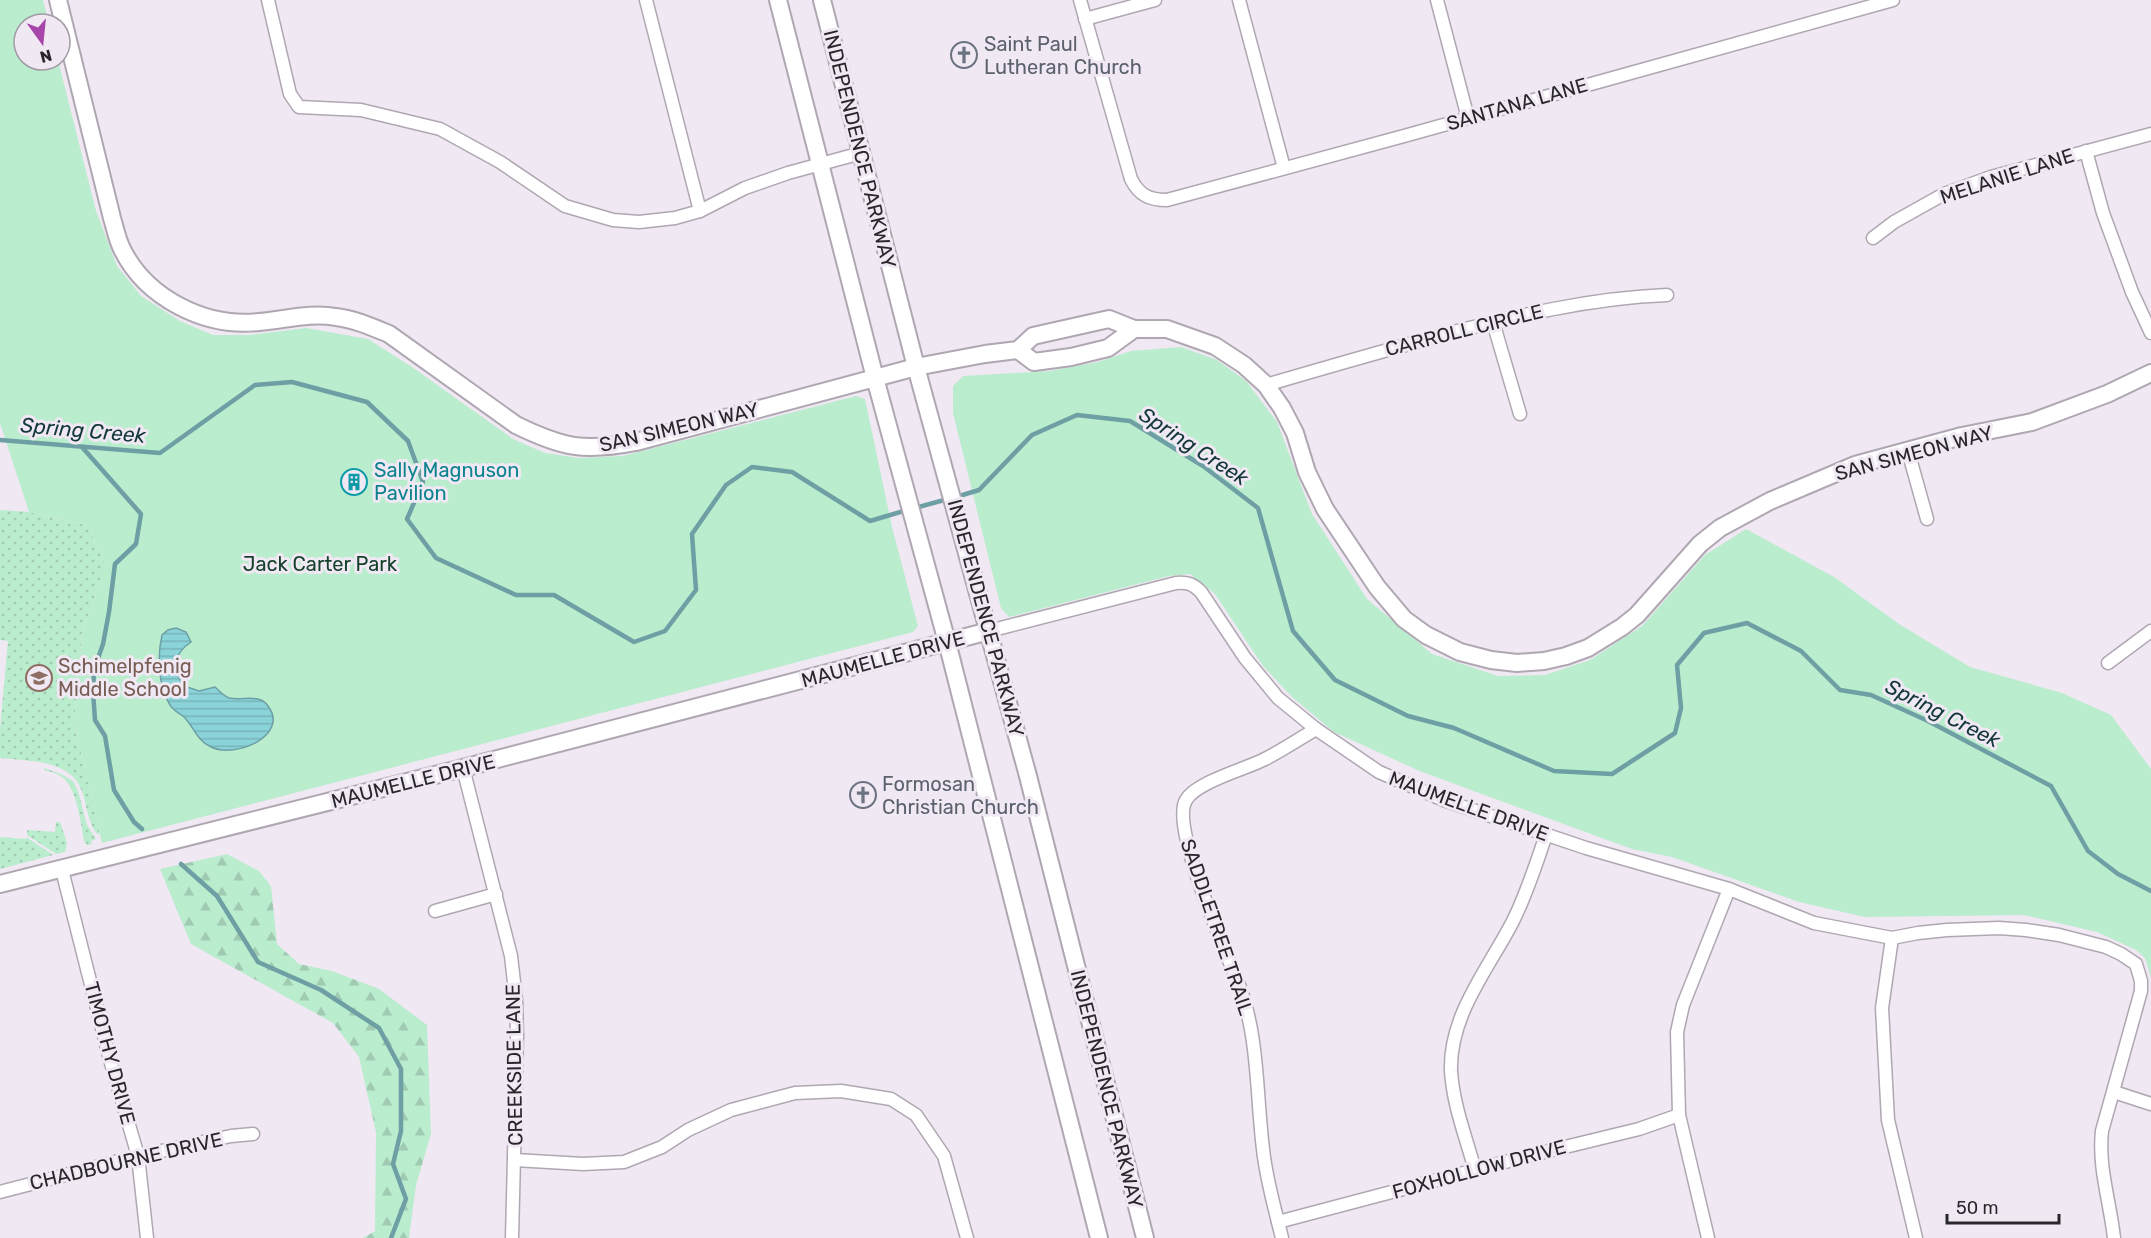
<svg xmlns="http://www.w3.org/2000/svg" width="2151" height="1238" font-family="Rubik,sans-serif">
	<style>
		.grass { fill: url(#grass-dots) }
		.forest { fill: url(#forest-firs) }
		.park { fill: #baecce }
		.water { fill: url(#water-rules); stroke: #6d9fa4; stroke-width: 1.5 }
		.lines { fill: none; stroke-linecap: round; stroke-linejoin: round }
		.stream { stroke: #6d9fa4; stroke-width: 4.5 }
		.street-casing { stroke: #afa7b2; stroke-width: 15 }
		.secondary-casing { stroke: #afa7b2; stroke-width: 20 }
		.street { stroke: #fff; stroke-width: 12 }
		.secondary { stroke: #fff; stroke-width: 16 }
		.labels { text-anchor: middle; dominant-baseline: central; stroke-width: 6; stroke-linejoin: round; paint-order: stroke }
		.worship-label { font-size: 20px; fill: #5b616d; stroke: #f0e8f3; text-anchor: start }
		.street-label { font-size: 20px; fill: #2a272c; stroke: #f0e8f3 }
		.culture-label { font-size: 20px; fill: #0d838f; stroke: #f0e8f3; text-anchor: start }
		.park-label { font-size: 20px; fill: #16412c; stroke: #f0e8f3 }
		.education-label { font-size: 20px; fill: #785e54; stroke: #f0e8f3; text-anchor: start }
		.water-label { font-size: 21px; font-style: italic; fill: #13383a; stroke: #f0e8f3 }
	</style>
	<defs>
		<pattern id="grass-dots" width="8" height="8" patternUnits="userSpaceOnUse" patternTransform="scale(1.5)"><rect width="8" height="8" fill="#baecce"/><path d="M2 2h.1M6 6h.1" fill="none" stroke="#a0cab1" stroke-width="1.8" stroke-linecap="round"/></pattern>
		<pattern id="forest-firs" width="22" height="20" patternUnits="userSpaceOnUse" patternTransform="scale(1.5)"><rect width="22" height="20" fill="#baecce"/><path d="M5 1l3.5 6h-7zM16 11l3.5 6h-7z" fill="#a0cab1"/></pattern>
		<pattern id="water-rules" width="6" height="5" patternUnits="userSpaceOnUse" patternTransform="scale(1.5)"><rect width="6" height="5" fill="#8ad3d8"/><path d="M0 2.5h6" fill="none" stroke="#77b5ba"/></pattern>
	</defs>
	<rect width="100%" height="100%" fill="#f0e8f3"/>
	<g class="grass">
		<path d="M0 510 29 512 87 525 106 565 82 632 74 723 100 834 96 833C87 819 87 804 81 789 69 759 26 761 0 758V729L8 641 0 640Z"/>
		<path d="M44 768 61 774 73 781 78 791 87 825 96 839 91 841 92 844 87 845 84 841C81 824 77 788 62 777 57 773 51 772 44 770Z"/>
		<polygon points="56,822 60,822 67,843 65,852 56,854 27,835 27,830 55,832"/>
		<polygon points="0,837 26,839 26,837 53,855 0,869"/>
	</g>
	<polygon class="forest" points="227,854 259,871 271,886 277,944 299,964 332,971 379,989 427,1025 431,1134 416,1185 409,1238 363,1238 375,1231 376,1132 359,1057 333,1023 191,944 160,869"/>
	<g class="park">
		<polygon points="0,0 43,0 49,24 24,24 24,60 58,60 96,211 117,266 141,296 180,321 213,335 249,335 306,328 368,339 412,367 513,439 545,453 579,458 623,456 856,396 865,399 892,527 918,626 913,632 102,843 74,723 82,632 106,565 87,525 29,512 0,423"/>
		<polygon points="1181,347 1217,360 1246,381 1277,422 1312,514 1367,599 1432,654 1498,676 1545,675 1590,660 1642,626 1705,555 1746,529 1834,577 1899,624 1970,667 2062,693 2111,715 2151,769 2151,978 2145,958 2136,950 2097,932 2024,915 1865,917 1799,902 1672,857 1632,849 1422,772 1334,732 1292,697 1263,666 1215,594 1190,574 1169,576 1009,617 1001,608 953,413 953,386 963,376 1050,371 1098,362 1131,351"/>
	</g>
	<path class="water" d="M176 628 186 632 191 642C173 654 172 669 184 686L199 691 215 687C219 691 224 696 229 698 242 701 259 693 268 706 290 735 236 759 211 747 197 741 194 727 184 717 180 713 173 711 170 705 158 685 157 657 162 635L168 630Z"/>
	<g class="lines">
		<g class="stream">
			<polyline points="0,440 160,453 255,385 292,382 367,402 408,441 423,482 407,519 436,558 516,595 554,595 634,642 665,631 696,590 692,534 726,485 752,467 792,472 870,521 907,510"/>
			<polyline points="82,447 141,514 136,544 115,564 109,612 103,644 94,670 93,691 95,720 105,736 114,790 134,822 142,829"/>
			<polyline points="956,497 979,490 1032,435 1077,415 1130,421 1203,466 1258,508 1293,631 1335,680 1408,716 1454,728 1554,771 1612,774 1675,733 1681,708 1677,665 1704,633 1747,623 1801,651 1840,690 1871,695 1928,721 2051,786 2088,851 2118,874 2151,891"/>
			<polyline points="915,508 948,499"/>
			<polyline points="181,864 217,896 258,962 321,990 379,1028 401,1069 401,1131 393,1164 406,1199 391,1238"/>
		</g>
		<defs>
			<g id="street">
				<polyline points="268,0 290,94 299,107 361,110 440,129 500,162 565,206 613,220 639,222 675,218 700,211 745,188 788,173 861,153"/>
				<polyline points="646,0 700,211"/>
				<path d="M1080 0 1131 179C1139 195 1149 200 1167 200L1404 136 1893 0"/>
				<polyline points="1239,0 1284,168"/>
				<polyline points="1437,0 1468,118"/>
				<polyline points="1085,19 1155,0"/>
				<polyline points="2086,151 2103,213 2132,292 2151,333"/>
				<polyline points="1873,238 1894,222 1944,194 1991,177 2151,134"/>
				<polyline points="1493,322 1520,414"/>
				<path d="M1266 385C1324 368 1383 351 1442 335 1517 316 1589 298 1667 295"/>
				<polyline points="1908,451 1927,519"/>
				<path d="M989 631 1176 583C1188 582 1193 584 1201 592L1245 658 1278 698 1316 729 1379 772 1446 801 1586 848 1729 889 1814 923 1892 938 1918 933 1947 930 1999 928 2026 930 2059 935 2106 947 2121 954 2136 964 2141 981V991L2102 1131C2098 1168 2110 1201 2114 1238"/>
				<polyline points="2108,663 2151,631"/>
				<polyline points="463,768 511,956 516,1000 517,1035 512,1238"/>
				<polyline points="62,870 109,1056 138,1156 147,1238"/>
				<polyline points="435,911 496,894"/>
				<polyline points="1892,938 1882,1008 1888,1120 1916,1238"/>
				<polyline points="2114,1092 2151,1104"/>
				<polyline points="515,1160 583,1164 624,1162 662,1147 688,1130 731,1110 795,1093 841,1091 891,1099 916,1115 944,1156 967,1238"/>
				<path d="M1475 1170C1466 1138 1453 1104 1451 1071 1449 1015 1489 968 1513 921 1527 893 1536 864 1546 835"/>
				<polyline points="0,1192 138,1156 231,1136 253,1134"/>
				<polyline points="1278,1222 1528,1156 1639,1129 1679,1115"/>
				<path d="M1282 1238C1275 1209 1266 1179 1263 1149 1256 1093 1259 1033 1237 980 1225 949 1170 826 1186 800 1196 782 1246 769 1265 759 1283 750 1299 739 1316 729"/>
				<polyline points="1708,1238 1679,1115 1677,1032 1683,1005 1729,889"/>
			</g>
			<g id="secondary">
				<path d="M58 0 112 218C115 228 117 239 122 249 146 298 205 328 259 322 285 320 310 312 336 317 354 319 372 327 389 334L516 425C563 448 584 452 636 442L916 367 985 354 1018 350 1033 336 1109 319 1134 329H1167L1215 346 1244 365 1266 385 1282 408 1295 433 1307 472 1325 509 1377 587 1404 619 1426 635 1460 652 1491 660 1517 663 1544 661 1566 656 1588 648 1622 627 1637 615 1700 544 1720 528 1770 501 1855 465 1962 436 2032 422 2107 394 2151 373"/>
				<polyline points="778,0 875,378 947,642 1099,1238"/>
				<polyline points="822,0 916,367 1028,776 1145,1238"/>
				<polyline points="1018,350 1034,362 1071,357 1108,348 1134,329"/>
				<polyline points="0,884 463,768 989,631"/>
			</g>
		</defs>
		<use href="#street" class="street-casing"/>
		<use href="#secondary" class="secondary-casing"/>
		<use href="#street" class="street"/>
		<use href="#secondary" class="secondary"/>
	</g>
	<defs>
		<symbol id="church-ring" viewBox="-11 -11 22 22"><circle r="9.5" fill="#f0e8f3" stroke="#6b7280" stroke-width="1.5"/><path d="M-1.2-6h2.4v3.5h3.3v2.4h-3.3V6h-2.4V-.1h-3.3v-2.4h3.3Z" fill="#6b7280"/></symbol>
		<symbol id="building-ring" viewBox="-11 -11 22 22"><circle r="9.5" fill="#f0e8f3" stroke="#0f9aa8" stroke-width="1.5"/><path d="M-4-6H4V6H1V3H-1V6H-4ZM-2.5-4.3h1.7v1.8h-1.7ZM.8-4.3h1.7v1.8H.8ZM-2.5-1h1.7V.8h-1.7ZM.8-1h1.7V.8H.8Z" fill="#0f9aa8"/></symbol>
		<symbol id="school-ring" viewBox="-11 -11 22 22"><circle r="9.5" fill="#f0e8f3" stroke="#8d6e63" stroke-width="1.5"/><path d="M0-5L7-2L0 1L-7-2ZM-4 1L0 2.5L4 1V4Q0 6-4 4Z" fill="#8d6e63"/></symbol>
	</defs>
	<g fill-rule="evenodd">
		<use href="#church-ring" x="949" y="40" width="30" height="30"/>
		<use href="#building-ring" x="339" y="467" width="30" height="30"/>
		<use href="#school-ring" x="24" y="663" width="30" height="30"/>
		<use href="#church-ring" x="848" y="780" width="30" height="30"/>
	</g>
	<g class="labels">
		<g class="worship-label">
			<text x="984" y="44">Saint Paul<tspan x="984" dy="23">Lutheran Church</tspan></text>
			<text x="882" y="784">Formosan<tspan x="882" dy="23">Christian Church</tspan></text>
		</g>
		<g class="street-label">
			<text transform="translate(1517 104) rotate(-16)">SANTANA LANE</text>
			<text transform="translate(860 149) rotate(76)">INDEPENDENCE PARKWAY</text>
			<text transform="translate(2007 176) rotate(-18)">MELANIE LANE</text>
			<text transform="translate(1464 330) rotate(-14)">CARROLL CIRCLE</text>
			<text transform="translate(679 427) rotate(-13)">SAN SIMEON WAY</text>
			<text transform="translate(1914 453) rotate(-15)">SAN SIMEON WAY</text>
			<text transform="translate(986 618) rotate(75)">INDEPENDENCE PARKWAY</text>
			<text transform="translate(883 659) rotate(-15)">MAUMELLE DRIVE</text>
			<text transform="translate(413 781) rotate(-14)">MAUMELLE DRIVE</text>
			<text transform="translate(1469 806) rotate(20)">MAUMELLE DRIVE</text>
			<text transform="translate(1217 927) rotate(71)">SADDLETREE TRAIL</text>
			<text transform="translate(110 1053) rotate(75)">TIMOTHY DRIVE</text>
			<text transform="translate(514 1065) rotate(-91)">CREEKSIDE LANE</text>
			<text transform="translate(1107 1089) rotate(76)">INDEPENDENCE PARKWAY</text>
			<text transform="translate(126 1161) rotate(-13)">CHADBOURNE DRIVE</text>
			<text transform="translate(1479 1169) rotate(-15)">FOXHOLLOW DRIVE</text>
		</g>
		<g class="culture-label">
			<text x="374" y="470">Sally Magnuson<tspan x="374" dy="23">Pavilion</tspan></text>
		</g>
		<g class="park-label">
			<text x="320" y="564">Jack Carter Park</text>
		</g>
		<g class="education-label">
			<text x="58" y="666">Schimelpfenig<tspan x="58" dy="23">Middle School</tspan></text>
		</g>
		<g class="water-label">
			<text transform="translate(83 430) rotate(5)">Spring Creek</text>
			<text transform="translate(1194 446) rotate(33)">Spring Creek</text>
			<text transform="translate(1943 713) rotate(27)">Spring Creek</text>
		</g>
	</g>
	<g transform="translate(42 42) rotate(165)"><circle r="28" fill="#f0e8f3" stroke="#a19ba3" stroke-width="1.5"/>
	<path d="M0-4.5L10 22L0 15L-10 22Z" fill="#a745ab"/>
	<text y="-9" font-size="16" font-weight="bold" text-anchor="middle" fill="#2a272c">N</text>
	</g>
	<path d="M1947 1214v9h112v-9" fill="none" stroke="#2a272c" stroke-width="3"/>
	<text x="1956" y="1214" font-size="18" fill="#2a272c" stroke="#f0e8f3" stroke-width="4.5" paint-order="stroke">50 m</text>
</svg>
